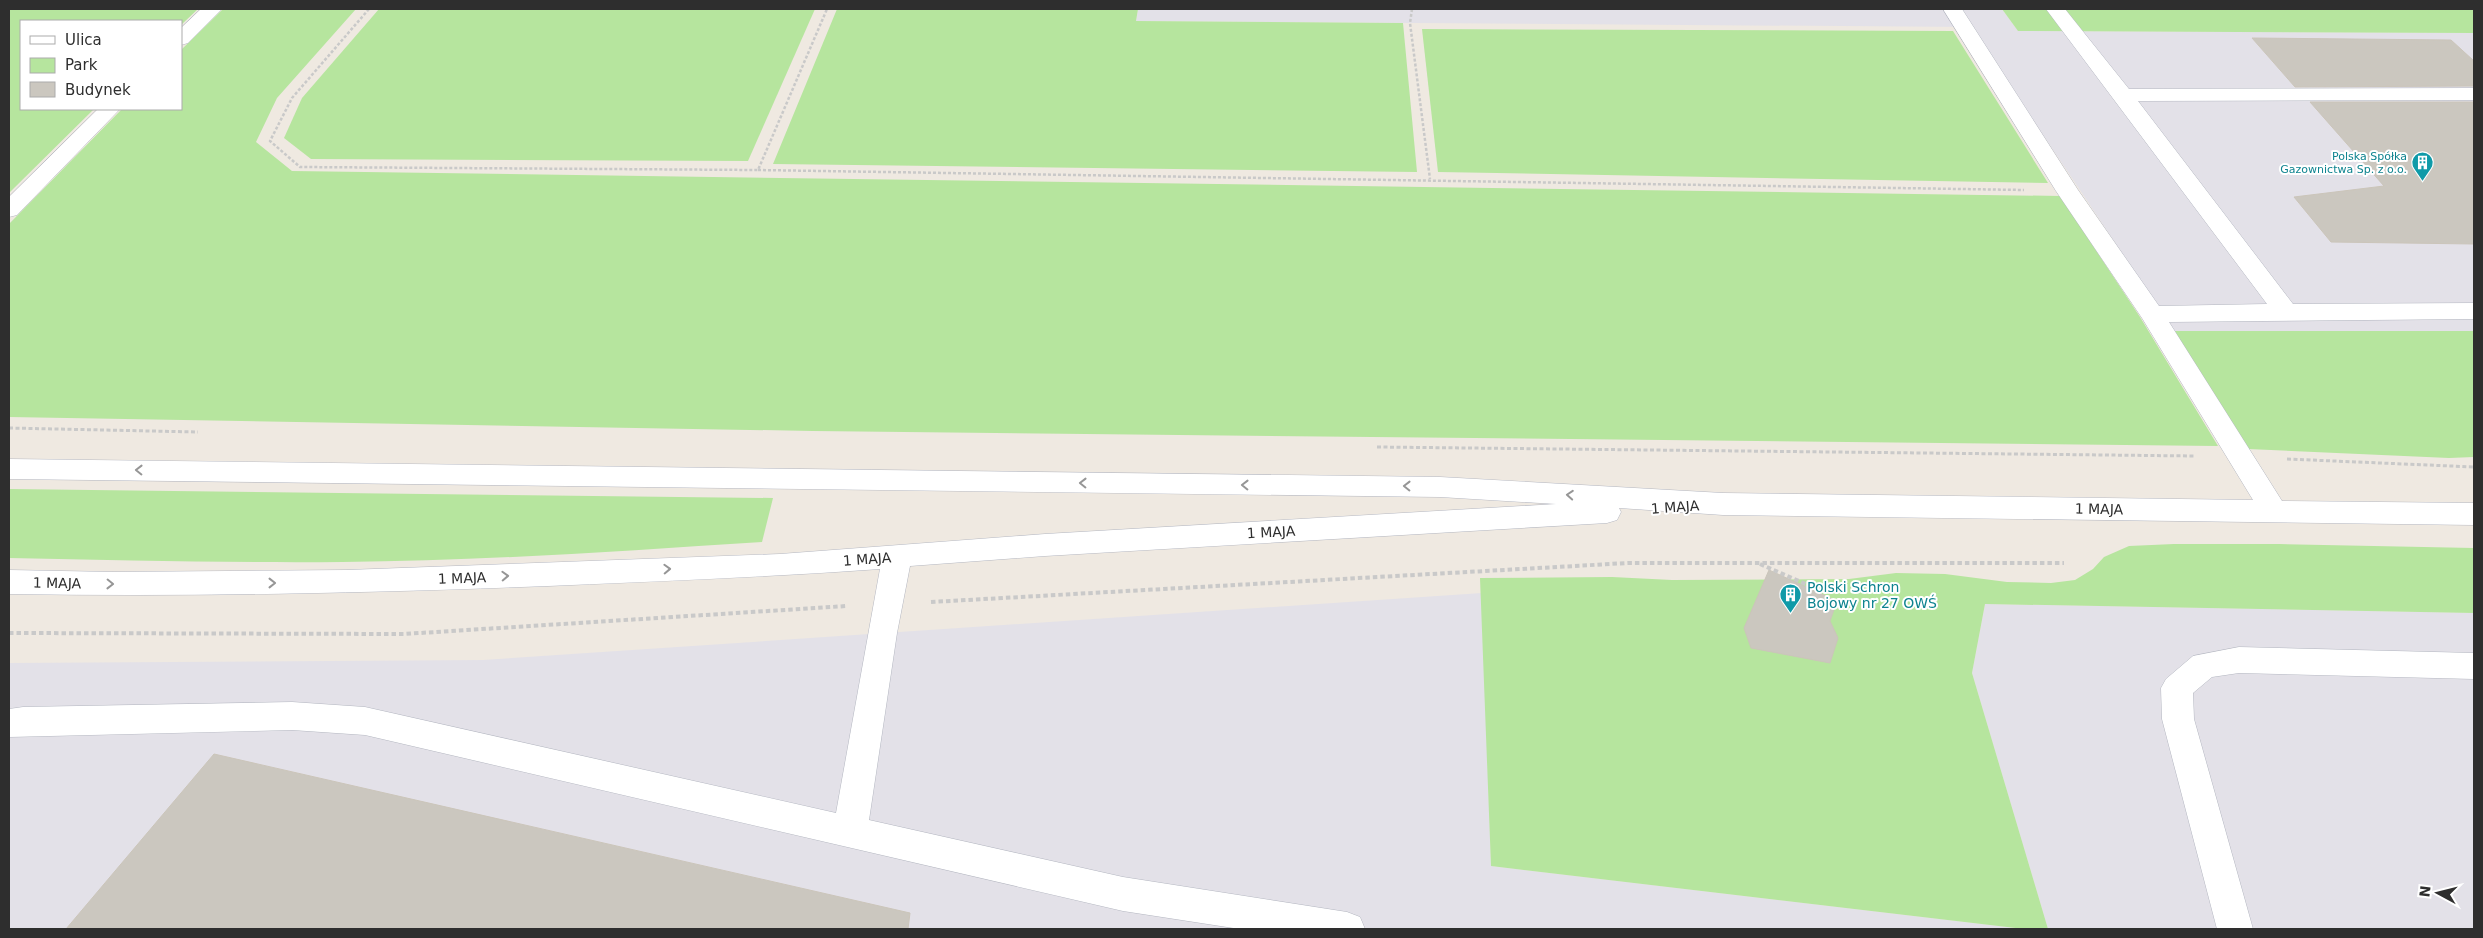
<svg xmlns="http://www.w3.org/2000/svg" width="2483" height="938" font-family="'DejaVu Sans',sans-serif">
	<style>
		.industrial { fill: #e3e1e8 }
		.green { fill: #b6e59e }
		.building { fill: #cbc7bf; stroke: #cbc5ba }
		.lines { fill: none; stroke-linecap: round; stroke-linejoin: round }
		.minor-casing { stroke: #b4b7c1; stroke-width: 1 }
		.path-far2 { stroke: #c9c9c9; stroke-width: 2.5; stroke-dasharray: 3 2; stroke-linecap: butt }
		.path-far1 { stroke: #c9c9c9; stroke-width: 3; stroke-dasharray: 4 2.5; stroke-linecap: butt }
		.path { stroke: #c9c9c9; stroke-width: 4; stroke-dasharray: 4.5 3; stroke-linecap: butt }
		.minor { fill: #fff; fill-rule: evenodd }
		.oneway { stroke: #969696 }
		.labels { text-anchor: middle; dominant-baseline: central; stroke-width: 4; stroke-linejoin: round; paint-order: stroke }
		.far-culture-label { font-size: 11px; fill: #0d838f; stroke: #fff; text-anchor: end }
		.street-label { font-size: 14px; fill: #2e2e2e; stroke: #fff }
		.culture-label { font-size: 14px; fill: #0d838f; stroke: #fff; text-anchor: start }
	</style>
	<rect width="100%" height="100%" fill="#efe9e1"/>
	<g class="industrial">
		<polygon points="1138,9 2002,9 2018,31 2474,33 2474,331 2174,331 1971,27 1136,21"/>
		<polygon points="1482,593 1491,866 2024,929 9,929 9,663 483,660"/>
		<polygon points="1985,604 2474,613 2474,929 2048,929 1972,673"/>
	</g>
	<g class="green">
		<polygon points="9,9 198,9 181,25 181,21 21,21 21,109 94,109 9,193"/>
		<polygon points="223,9 356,9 277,98 256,142 292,171 2060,196 2140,317 2218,446 813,431 9,417 9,224 122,109 181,109 181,50"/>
		<polygon points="379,9 815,9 748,161 311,159 284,138 302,98"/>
		<polygon points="837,9 1138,9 1136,21 1403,23 1417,172 773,164"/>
		<polygon points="2002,9 2474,9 2474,33 2018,31"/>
		<polygon points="1422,29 1953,31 2048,183 1438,172"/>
		<polygon points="2174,331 2474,331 2474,457 2449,458 2248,449"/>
		<path d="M9 489 773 498 762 542C622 551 482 561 342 562 231 563 120 560 9 558Z"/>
		<polygon points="2174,544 2279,544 2474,548 2474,613 1985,604 1972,673 2048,929 2024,929 1491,866 1480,578 1612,577 1672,580 1849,579 1896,573 1945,574 2007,582 2051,583 2075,580 2093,569 2104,557 2129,546"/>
	</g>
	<g class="building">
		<polygon points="2252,38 2451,40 2474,61 2474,86 2295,87"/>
		<polygon points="2310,102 2474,102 2474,244 2331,242 2294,197 2384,186"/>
		<polygon points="1769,570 1837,601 1830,621 1838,638 1830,663 1751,648 1744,628"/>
		<polygon points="214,754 910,913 908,929 66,929"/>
	</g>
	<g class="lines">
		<defs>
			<g id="minor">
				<polygon points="201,9 222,9 188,43 181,45 181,28"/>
				<path d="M1943 9H1962L2078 190 2159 306 2267 304 2046 9H2065L2129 89 2474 88V100L2138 101 2293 304 2474 303V319L2169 322 2282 501 2474 503V525L1723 515 1619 508 1621 512 1617 520 1607 523 1045 556 910 566 897 633 869 820 1123 877 1347 912 1360 917 1365 929H1240L1123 911 365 735 292 730 9 737V709L23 707 292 702 365 707 836 813 880 569C769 577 659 581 548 586 368 593 189 597 9 594V570L114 572 347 570 780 554 1045 534 1556 504 1440 497 9 479V459L1440 477 1723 493 2253 500 2142 318 2056 191Z"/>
				<polygon points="98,109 120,109 17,215 9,217 9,197"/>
				<polygon points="2239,647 2474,653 2474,679 2239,673 2212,677 2193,693 2194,719 2253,929 2217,929 2162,719 2161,688 2166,679 2193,656"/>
			</g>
		</defs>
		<use href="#minor" class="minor-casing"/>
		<g class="path-far2">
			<polyline points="369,9 292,98 270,141 300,167 758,170 827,9"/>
			<polyline points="1412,9 1410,23 1430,179"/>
			<polyline points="758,170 2024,190"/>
		</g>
		<g class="path-far1">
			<polyline points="9,428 198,432"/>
			<polyline points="1377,447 2195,456"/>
			<polyline points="2287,459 2474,467"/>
		</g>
		<g class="path">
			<polyline points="1760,564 1808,585 1807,588"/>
			<polyline points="931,602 1628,563 2064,563"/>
			<polyline points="9,633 404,634 847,606"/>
		</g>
		<use href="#minor" class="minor"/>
	</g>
	<defs><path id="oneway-chevron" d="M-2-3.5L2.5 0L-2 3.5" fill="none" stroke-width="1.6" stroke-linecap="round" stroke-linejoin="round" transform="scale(1.25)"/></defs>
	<g class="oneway">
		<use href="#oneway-chevron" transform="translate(139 470) rotate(-179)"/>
		<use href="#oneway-chevron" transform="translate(1083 483) rotate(-179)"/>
		<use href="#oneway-chevron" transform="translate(1245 485) rotate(-179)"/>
		<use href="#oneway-chevron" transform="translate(1407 486) rotate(-179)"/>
		<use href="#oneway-chevron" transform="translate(1570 495) rotate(-176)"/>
		<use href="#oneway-chevron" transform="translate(667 569) rotate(-2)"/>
		<use href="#oneway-chevron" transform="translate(505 576) rotate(-2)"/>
		<use href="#oneway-chevron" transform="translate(272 583)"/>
		<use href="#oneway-chevron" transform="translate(110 584) rotate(1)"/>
	</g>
	<defs>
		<symbol id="building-pin" viewBox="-11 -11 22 30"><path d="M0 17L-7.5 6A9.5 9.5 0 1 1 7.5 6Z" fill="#0f9aa8" stroke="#fff"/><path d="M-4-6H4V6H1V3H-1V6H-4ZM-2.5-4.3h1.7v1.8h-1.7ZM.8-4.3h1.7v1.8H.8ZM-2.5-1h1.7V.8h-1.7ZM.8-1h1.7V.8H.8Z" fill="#fff"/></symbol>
	</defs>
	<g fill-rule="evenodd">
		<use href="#building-pin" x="2410" y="150" width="25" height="34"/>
		<use href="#building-pin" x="1778" y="582" width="25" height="34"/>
	</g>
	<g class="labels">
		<g class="far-culture-label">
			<text x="2407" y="156">Polska Spółka<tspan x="2407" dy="13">Gazownictwa Sp. z o.o.</tspan></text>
		</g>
		<g class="street-label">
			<text transform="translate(1675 507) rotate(-4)">1 MAJA</text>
			<text transform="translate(2099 509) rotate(1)">1 MAJA</text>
			<text transform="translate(1271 532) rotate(-3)">1 MAJA</text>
			<text transform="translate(867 559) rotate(-4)">1 MAJA</text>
			<text transform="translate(462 578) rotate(-2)">1 MAJA</text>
			<text transform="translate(57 583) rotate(1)">1 MAJA</text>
		</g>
		<g class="culture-label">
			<text x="1807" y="587">Polski Schron<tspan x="1807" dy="16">Bojowy nr 27 OWŚ</tspan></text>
		</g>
	</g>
	<rect width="2483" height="938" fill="none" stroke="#2e2e2e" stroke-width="20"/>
	<rect x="20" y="20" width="162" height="90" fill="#ffffff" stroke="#ababab"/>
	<rect x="30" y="36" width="25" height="8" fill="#ffffff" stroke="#ababab"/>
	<text x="65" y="45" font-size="15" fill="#2e2e2e">Ulica</text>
	<rect x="30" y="58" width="25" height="15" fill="#b6e59e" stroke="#ababab"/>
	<text x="65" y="70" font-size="15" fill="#2e2e2e">Park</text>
	<rect x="30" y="82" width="25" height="15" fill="#cbc7bf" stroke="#ababab"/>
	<text x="65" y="95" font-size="15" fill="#2e2e2e">Budynek</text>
	<g transform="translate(2438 893) rotate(277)" stroke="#ffffff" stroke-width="4" paint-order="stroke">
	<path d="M0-4L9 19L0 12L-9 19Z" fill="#2e2e2e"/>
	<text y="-8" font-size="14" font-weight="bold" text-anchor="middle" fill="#2e2e2e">N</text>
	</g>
</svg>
